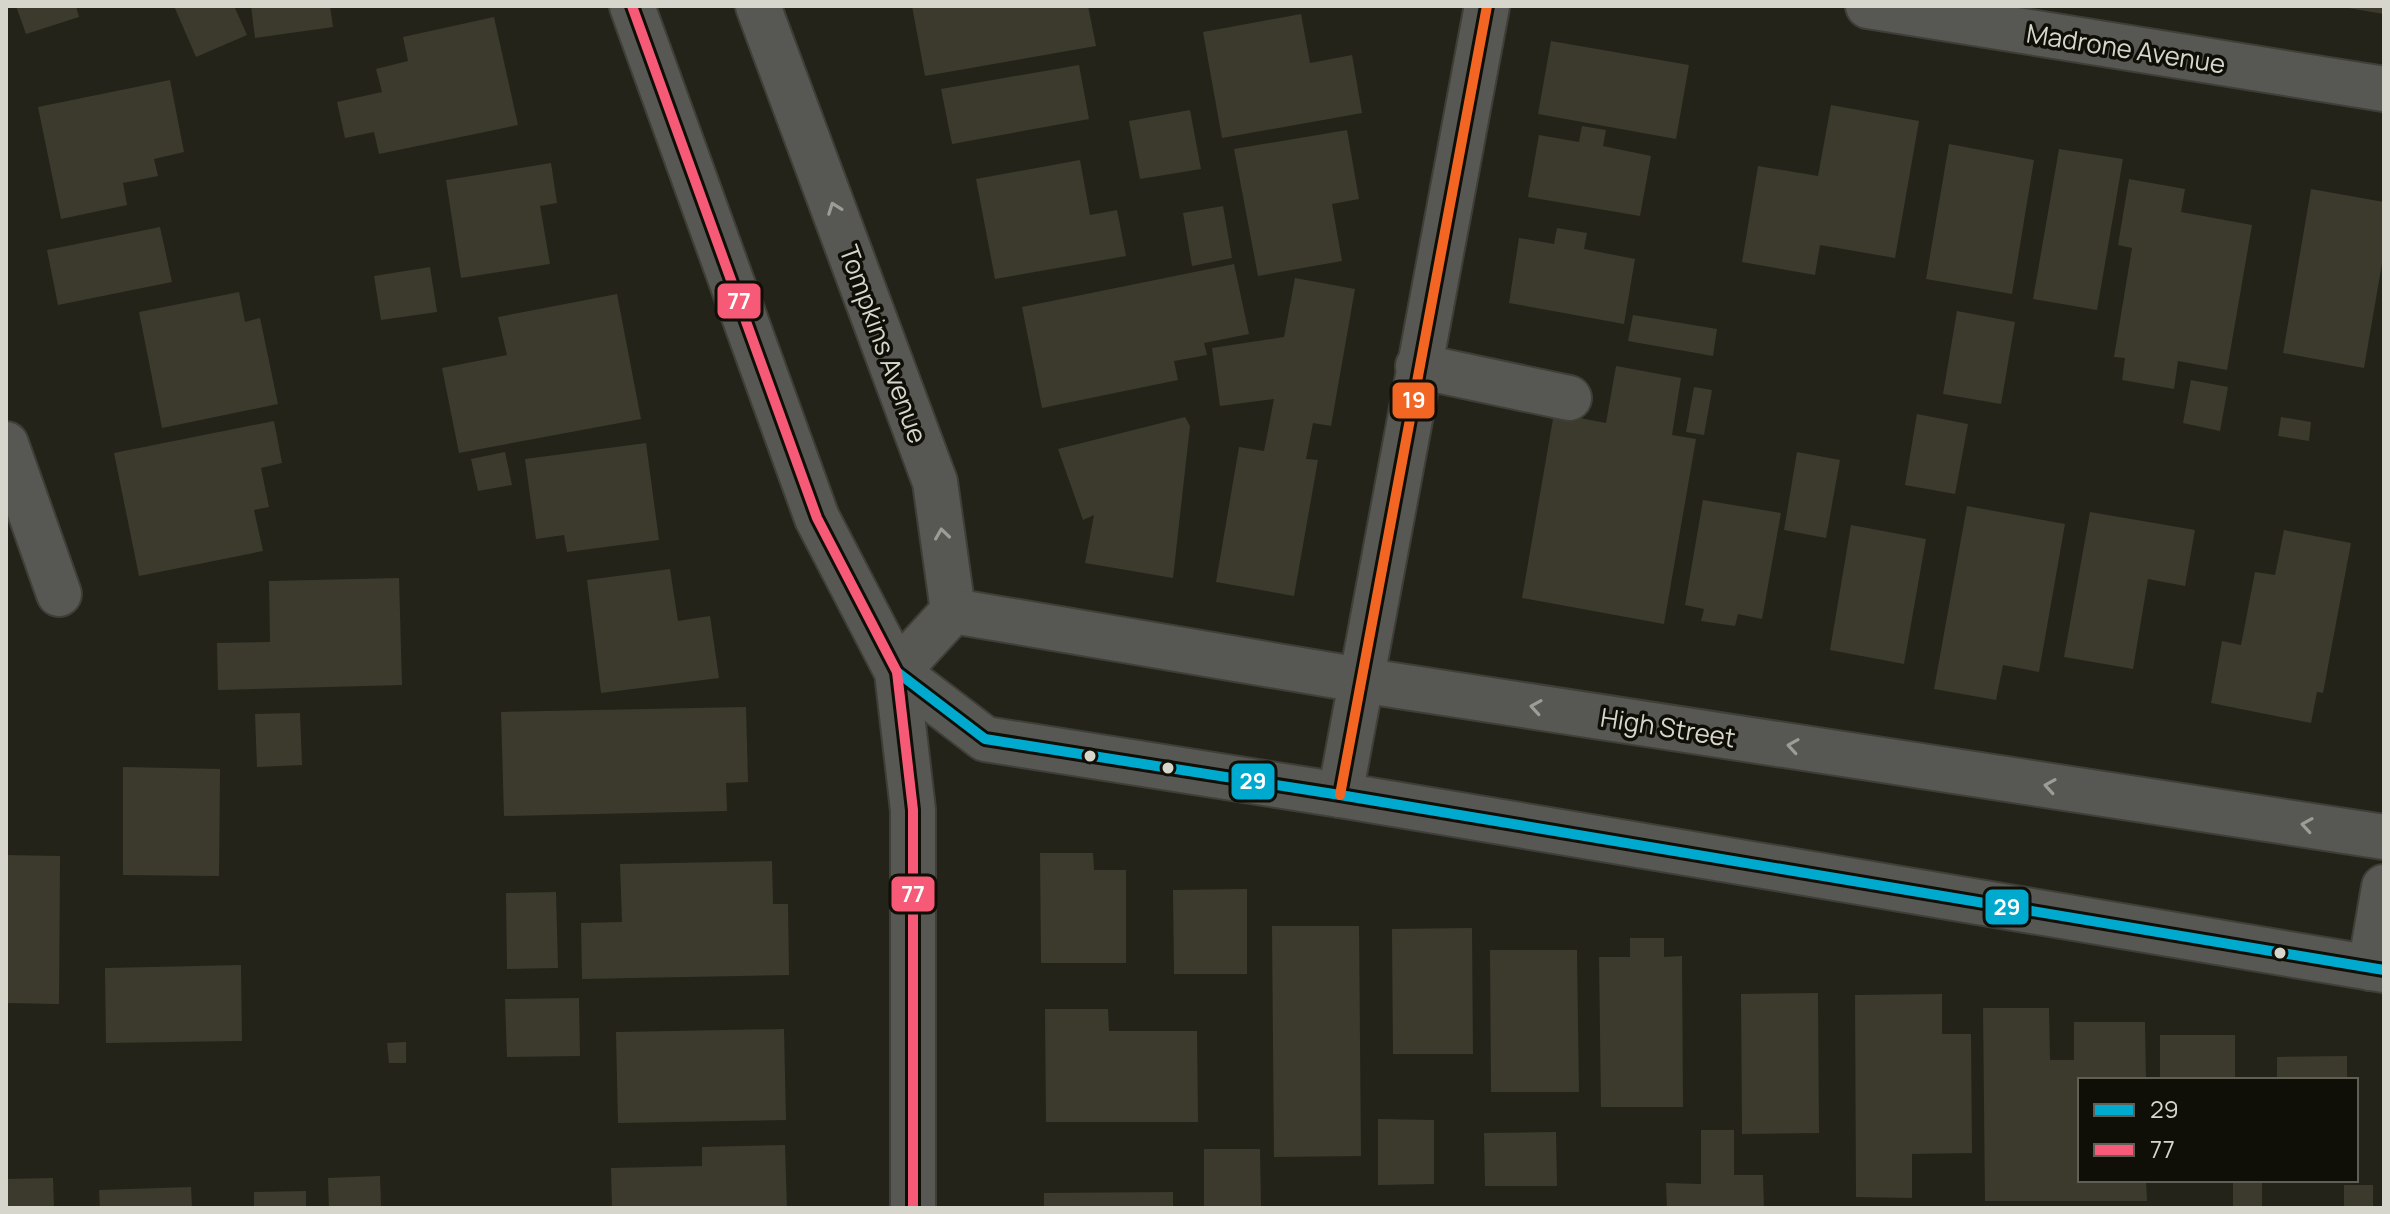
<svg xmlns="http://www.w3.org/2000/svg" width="2390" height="1214" font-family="Manrope,sans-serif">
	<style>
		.building { fill: #3b3a2c }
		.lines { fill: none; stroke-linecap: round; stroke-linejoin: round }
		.minor-casing { stroke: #3f3f37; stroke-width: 48 }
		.minor { stroke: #575753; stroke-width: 44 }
		.bus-1-casing { stroke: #0f0f08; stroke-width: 16 }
		.bus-2-casing { stroke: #0f0f08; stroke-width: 16 }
		.bus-3-casing { stroke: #0f0f08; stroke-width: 16 }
		.bus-1 { stroke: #00a9ce; stroke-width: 10 }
		.bus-2 { stroke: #f75a77; stroke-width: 10 }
		.bus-3 { stroke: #f26522; stroke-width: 10 }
		.oneway { stroke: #9d9d96 }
		.bus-dot { fill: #d6d6cc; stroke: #0f0f08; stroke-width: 3 }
		.labels { text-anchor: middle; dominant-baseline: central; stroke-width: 7; stroke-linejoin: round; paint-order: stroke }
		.street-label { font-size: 26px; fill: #d6d6cc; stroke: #0f0f08 }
		.line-badge { stroke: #0f0f08; stroke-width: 3 }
		.badge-label { font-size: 22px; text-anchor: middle; font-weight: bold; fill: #fff }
	</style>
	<rect width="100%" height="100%" fill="#23231a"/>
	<g class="building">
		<polygon points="16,6 76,6 79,17 26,34"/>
		<polygon points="174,6 234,6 247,35 196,57"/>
		<polygon points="251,6 330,6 333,27 255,38"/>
		<polygon points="912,6 1088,6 1096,46 925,76"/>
		<polygon points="2348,6 2384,6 2384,14 2348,8"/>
		<polygon points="1301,14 1310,63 1352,55 1362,113 1222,138 1203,32"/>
		<polygon points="494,17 518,125 379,154 374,132 345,138 337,102 382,92 376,69 408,61 403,37"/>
		<polygon points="1551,41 1689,65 1676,139 1538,114"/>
		<polygon points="1079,65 1089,119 952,144 941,89"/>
		<polygon points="170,80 184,152 154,159 158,176 123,183 127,205 61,219 38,107"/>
		<polygon points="1831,105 1919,121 1895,258 1820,245 1815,275 1742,262 1758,166 1818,176"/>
		<polygon points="1190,110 1201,169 1140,179 1129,121"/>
		<polygon points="1582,126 1606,130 1603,146 1651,156 1640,216 1528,197 1539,135 1579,142"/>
		<polygon points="1347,130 1359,199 1332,204 1342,261 1258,276 1234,149"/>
		<polygon points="1949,144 2034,160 2012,294 1926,279"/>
		<polygon points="2059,149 2123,159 2097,310 2033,299"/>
		<polygon points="1080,160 1090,215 1117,210 1126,256 995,279 976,179"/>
		<polygon points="551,163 557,203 540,206 550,264 461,278 446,180"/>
		<polygon points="2129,179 2185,189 2181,212 2252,225 2227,370 2178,361 2174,389 2122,380 2125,358 2114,357 2132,248 2118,245"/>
		<polygon points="2311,189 2384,202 2384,252 2364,368 2283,353"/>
		<polygon points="1223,206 1232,258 1192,266 1183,213"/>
		<polygon points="160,227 172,282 58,305 47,250"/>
		<polygon points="1557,228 1587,233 1584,249 1635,259 1624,324 1509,303 1519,238 1554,244"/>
		<polygon points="1234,264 1249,334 1204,343 1207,355 1174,361 1178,380 1042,408 1022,307"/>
		<polygon points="430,267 437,312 381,320 374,276"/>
		<polygon points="1295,278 1355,289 1331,426 1313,423 1306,459 1318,460 1294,596 1216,582 1239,447 1264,451 1274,399 1220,406 1212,348 1284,337"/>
		<polygon points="239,292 245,322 260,318 278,404 162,428 139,312"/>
		<polygon points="617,294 641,419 459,453 442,368 507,355 498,317"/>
		<polygon points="1957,311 2015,322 2001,404 1943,394"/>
		<polygon points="1633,315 1717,329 1713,356 1628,341"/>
		<polygon points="1616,366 1681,378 1672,435 1696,439 1664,624 1522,598 1554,413 1606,423"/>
		<polygon points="2191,380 2228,387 2220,431 2183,423"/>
		<polygon points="1694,387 1712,390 1704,435 1686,432"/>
		<polygon points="1917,414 1968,424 1955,494 1905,485"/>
		<polygon points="1185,417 1190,426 1173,578 1085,563 1094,515 1083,520 1058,449"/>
		<polygon points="2281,417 2311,422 2309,441 2278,436"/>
		<polygon points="274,421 282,463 261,468 269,507 254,510 263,551 139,576 114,453"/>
		<polygon points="646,443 659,540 567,552 564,535 536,539 525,459"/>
		<polygon points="505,452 512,485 478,491 471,459"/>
		<polygon points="1797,452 1840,460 1826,538 1784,530"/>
		<polygon points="1703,500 1781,513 1762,619 1738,614 1735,626 1701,621 1704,609 1685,605"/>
		<polygon points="1967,506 2065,524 2039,672 2003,665 1996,700 1934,689"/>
		<polygon points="2090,512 2195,530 2185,586 2148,579 2133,669 2064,657"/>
		<polygon points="1851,525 1926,539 1904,664 1830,650"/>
		<polygon points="2284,530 2351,543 2323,693 2317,692 2311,723 2211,703 2222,641 2241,645 2255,572 2275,575"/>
		<polygon points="670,569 678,621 710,616 719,678 601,693 587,580"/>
		<polygon points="399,578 402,685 218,690 217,643 270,642 269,581"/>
		<polygon points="746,707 748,782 726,783 727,811 504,816 501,712"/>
		<polygon points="300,713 302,765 257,767 255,714"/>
		<polygon points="123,767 220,769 219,876 123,875"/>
		<polygon points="1040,853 1093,853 1094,870 1126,870 1126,963 1041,963"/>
		<polygon points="6,855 60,856 59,1004 6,1003"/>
		<polygon points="772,861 773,904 788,904 789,975 582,979 581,923 622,922 620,864"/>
		<polygon points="1247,889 1247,974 1174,974 1173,890"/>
		<polygon points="556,892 558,968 507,969 506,893"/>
		<polygon points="1272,926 1359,926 1361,1156 1274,1157"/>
		<polygon points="1472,928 1473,1054 1393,1054 1392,929"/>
		<polygon points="1630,938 1664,938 1664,957 1682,956 1683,1107 1601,1107 1599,957 1630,957"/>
		<polygon points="1490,950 1577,950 1579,1092 1491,1092"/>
		<polygon points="241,965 242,1041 106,1043 105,968"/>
		<polygon points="1818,993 1819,1133 1742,1134 1741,994"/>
		<polygon points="1942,994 1942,1034 1971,1034 1972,1153 1912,1154 1912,1198 1856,1197 1855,995"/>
		<polygon points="579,998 580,1056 507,1057 505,999"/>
		<polygon points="1983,1008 2049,1008 2050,1060 2074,1060 2074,1022 2145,1022 2146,1080 2080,1080 2080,1180 2146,1180 2147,1201 1985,1201"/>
		<polygon points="1045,1009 1108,1009 1109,1031 1197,1031 1198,1122 1046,1122"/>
		<polygon points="784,1029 786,1120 618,1123 616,1032"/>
		<rect x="2160" y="1035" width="75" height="45"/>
		<polygon points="406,1042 406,1063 389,1063 387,1043"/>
		<polygon points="2347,1056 2347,1080 2277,1080 2277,1057"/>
		<polygon points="1378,1119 1434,1120 1434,1184 1378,1185"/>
		<polygon points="1701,1130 1734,1130 1734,1175 1763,1175 1764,1208 1667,1208 1666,1183 1701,1184"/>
		<polygon points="1556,1132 1557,1186 1485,1186 1484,1133"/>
		<polygon points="785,1145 787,1208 612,1208 611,1168 702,1166 702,1147"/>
		<polygon points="1204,1149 1260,1149 1261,1208 1204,1207"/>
		<polygon points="380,1176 381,1206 329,1208 328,1178"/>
		<polygon points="53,1178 54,1208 6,1208 6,1179"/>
		<rect x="2233" y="1180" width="29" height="28"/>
		<rect x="2344" y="1185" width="29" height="23"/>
		<polygon points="191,1187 192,1208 100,1208 99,1190"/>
		<polygon points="306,1191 306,1208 254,1208 254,1192"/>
		<polygon points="1173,1192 1173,1208 1044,1208 1044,1193"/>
	</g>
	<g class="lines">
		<defs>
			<g id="minor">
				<polyline points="632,6 817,518 897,672 913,810 913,1208"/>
				<polyline points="758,6 935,482 953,611"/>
				<polyline points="1868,6 2384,89"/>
				<polyline points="1418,366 1569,398"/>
				<polyline points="6,444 59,594"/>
				<polyline points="953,611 1360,680 2384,837"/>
				<polyline points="897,672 985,739 1340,795 2384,970"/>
				<polyline points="897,672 953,611"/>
				<polyline points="1340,795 1487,6"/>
				<polyline points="2370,968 2384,887"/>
			</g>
		</defs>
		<use href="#minor" class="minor-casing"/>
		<use href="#minor" class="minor"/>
		<defs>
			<polyline id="bus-1" points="897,672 985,739 1340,795 2384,970"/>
			<polyline id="bus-2" points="632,6 817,518 897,672 913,810 913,1208"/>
			<polyline id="bus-3" points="1340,795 1487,6"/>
		</defs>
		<use href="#bus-1" class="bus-1-casing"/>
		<use href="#bus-2" class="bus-2-casing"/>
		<use href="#bus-3" class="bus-3-casing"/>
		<use href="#bus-1" class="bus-1"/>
		<use href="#bus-2" class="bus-2"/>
		<use href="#bus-3" class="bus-3"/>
	</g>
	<defs><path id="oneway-chevron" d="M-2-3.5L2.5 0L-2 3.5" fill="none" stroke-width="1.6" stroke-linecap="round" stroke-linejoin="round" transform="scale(2)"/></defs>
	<g class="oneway">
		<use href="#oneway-chevron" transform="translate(834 208) rotate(-110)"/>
		<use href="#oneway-chevron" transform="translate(942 534) rotate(-98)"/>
		<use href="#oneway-chevron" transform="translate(1536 707) rotate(-171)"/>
		<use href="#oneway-chevron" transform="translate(1793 746) rotate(-171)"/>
		<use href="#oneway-chevron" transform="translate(2050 786) rotate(-171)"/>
		<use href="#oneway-chevron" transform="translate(2307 825) rotate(-171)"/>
	</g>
	<g class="bus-dot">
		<circle cx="1090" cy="756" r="7"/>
		<circle cx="1168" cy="768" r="7"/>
		<circle cx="2280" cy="953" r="7"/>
	</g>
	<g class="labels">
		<g class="street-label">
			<text transform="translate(2126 48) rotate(9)">Madrone Avenue</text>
			<text transform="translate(884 344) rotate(70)">Tompkins Avenue</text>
			<text transform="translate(1668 727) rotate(9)">High Street</text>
		</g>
	</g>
	<g class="line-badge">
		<rect x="716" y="282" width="46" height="38" rx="8" fill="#f75a77"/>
		<rect x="1391" y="381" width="45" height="39" rx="8" fill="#f26522"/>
		<rect x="1230" y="762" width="46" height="39" rx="8" fill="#00a9ce"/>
		<rect x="890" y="875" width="46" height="38" rx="8" fill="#f75a77"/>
		<rect x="1984" y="888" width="46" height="38" rx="8" fill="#00a9ce"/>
	</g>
	<g class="badge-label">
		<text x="739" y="309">77</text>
		<text x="1414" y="408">19</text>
		<text x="1253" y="789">29</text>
		<text x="913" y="902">77</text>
		<text x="2007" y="915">29</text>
	</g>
	<rect width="2390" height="1214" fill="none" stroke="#d6d6cc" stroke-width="16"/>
	<rect x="2078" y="1078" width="280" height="104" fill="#0f0f08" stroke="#5f5f56" stroke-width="2"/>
	<rect x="2094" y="1104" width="40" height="12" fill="#00a9ce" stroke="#5f5f56" stroke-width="2"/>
	<text x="2150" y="1118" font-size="24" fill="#d6d6cc">29</text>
	<rect x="2094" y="1144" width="40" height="12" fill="#f75a77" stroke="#5f5f56" stroke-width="2"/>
	<text x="2150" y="1158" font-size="24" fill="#d6d6cc">77</text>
</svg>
